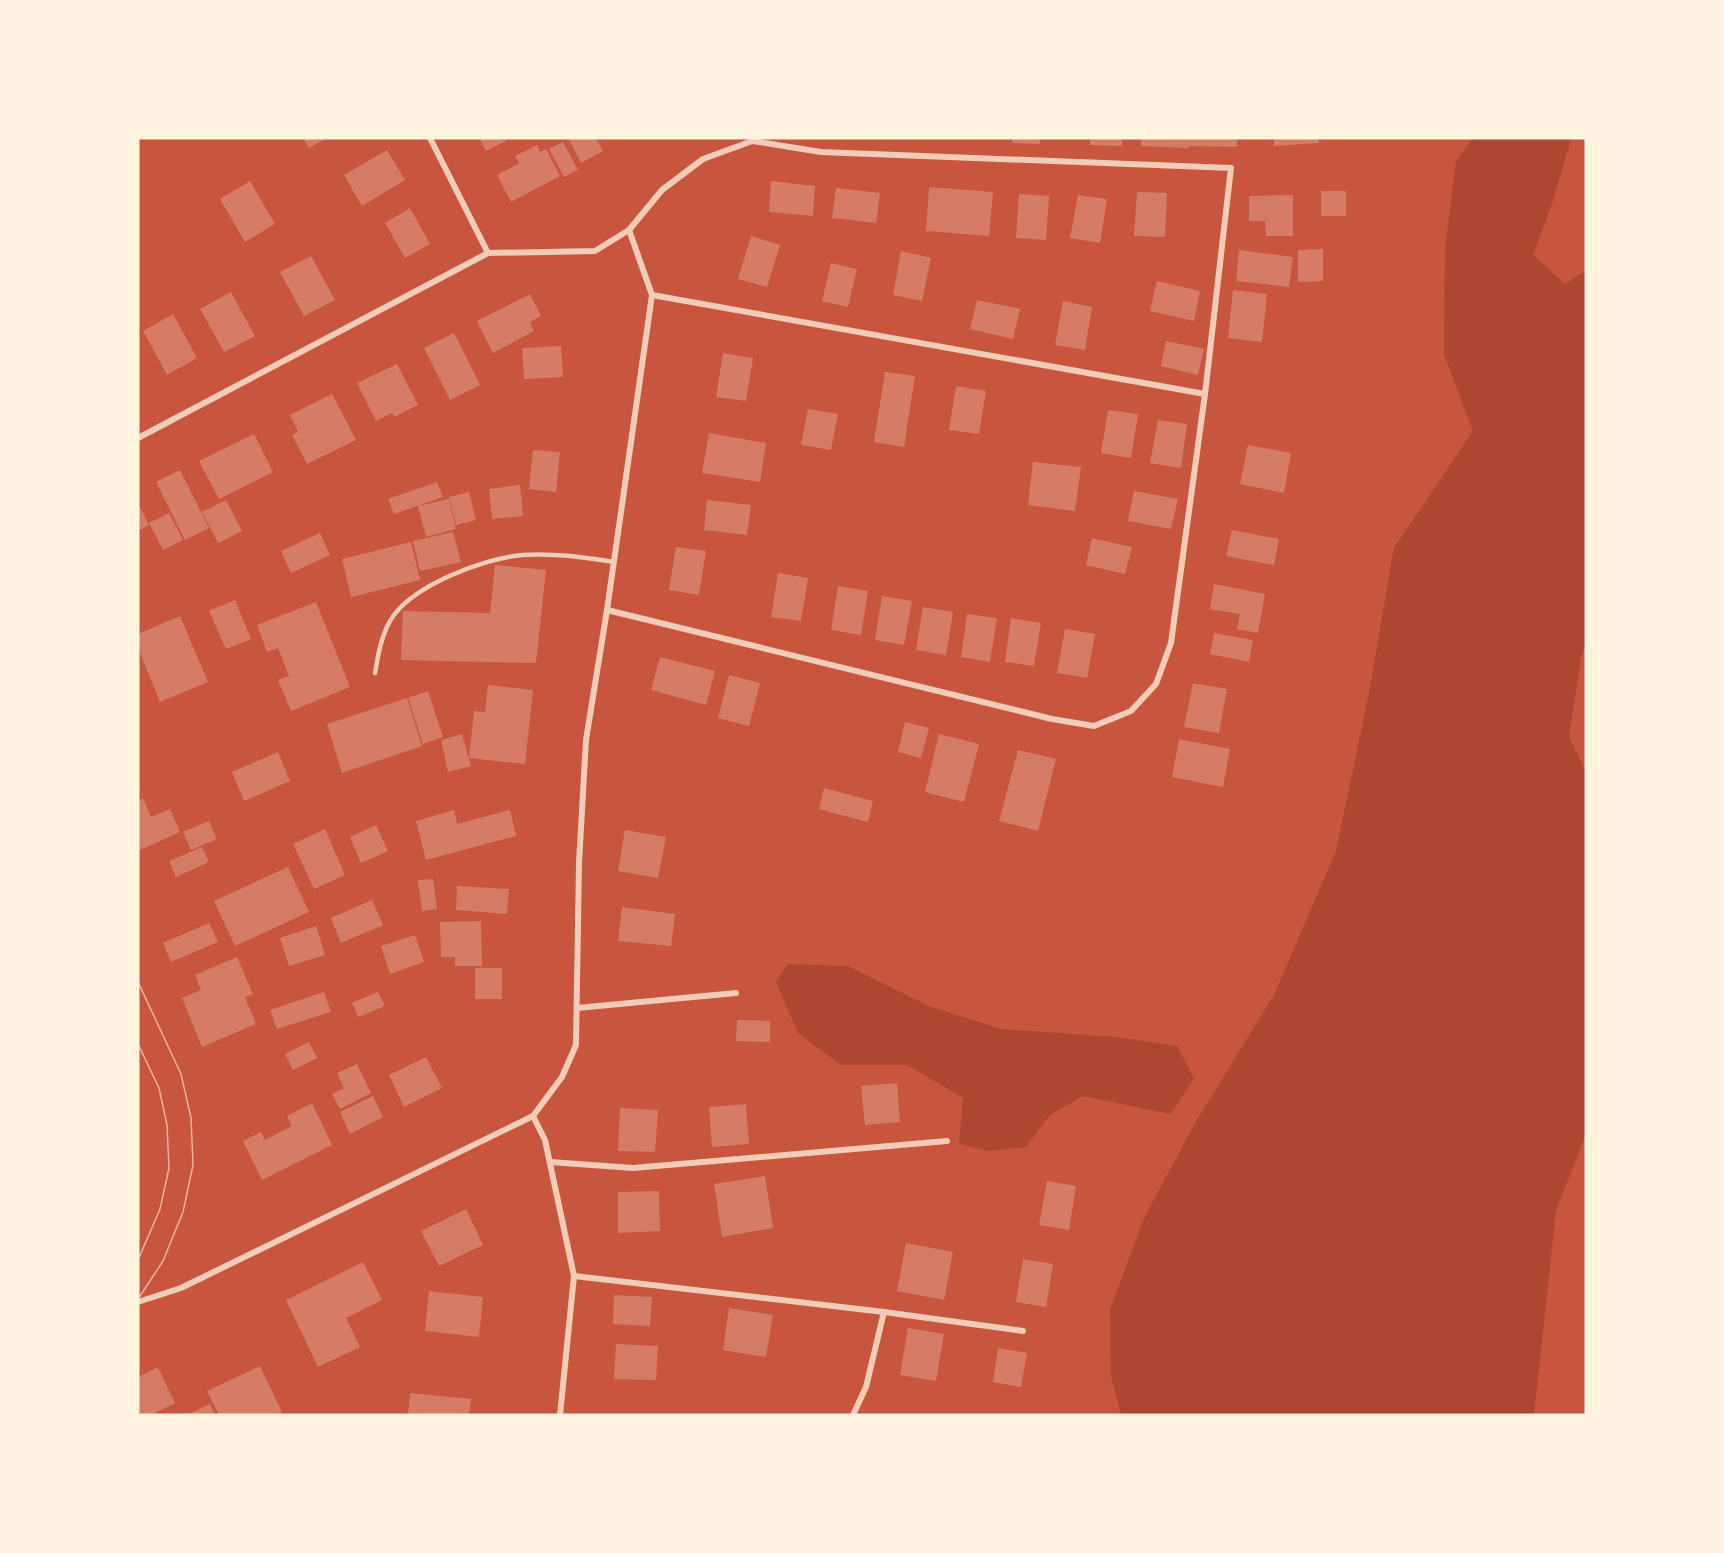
<svg xmlns="http://www.w3.org/2000/svg" width="1724" height="1553" font-family="'Source Sans 3',sans-serif">
	<style>
		.green { fill: #ae4732 }
		.building { fill: #d67c66 }
		.lines { fill: none; stroke-linecap: round; stroke-linejoin: round }
		.service { stroke: #f1ccb7; stroke-width: 4.5 }
		.minor { stroke: #f1ccb7; stroke-width: 6 }
		.tram { stroke: #e9b49f; stroke-width: 1.5 }
	</style>
	<rect width="100%" height="100%" fill="#c8553d"/>
	<g class="green">
		<polygon points="1473,138 1571,138 1553,201 1533,255 1565,284 1586,270 1586,643 1581,658 1569,737 1586,772 1586,1134 1556,1211 1534,1415 1121,1415 1111,1376 1110,1310 1144,1218 1195,1123 1274,995 1336,851 1368,698 1394,548 1473,431 1444,354 1445,249 1456,161"/>
		<polygon points="788,964 848,966 929,1006 1001,1029 1116,1037 1177,1046 1194,1078 1171,1114 1083,1096 1050,1115 1026,1147 988,1151 959,1144 963,1098 907,1065 841,1065 798,1033 776,982"/>
	</g>
	<g class="building">
		<polygon points="303,138 327,138 309,148"/>
		<polygon points="479,138 504,138 506,141 486,151"/>
		<polygon points="568,138 596,138 603,151 581,163"/>
		<polygon points="1013,138 1040,138 1040,144 1012,143"/>
		<polygon points="1090,138 1122,138 1122,146 1090,145"/>
		<polygon points="1141,138 1237,138 1237,147 1189,146 1189,148 1141,146"/>
		<polygon points="1274,138 1318,138 1319,143 1274,146"/>
		<polygon points="563,142 578,170 564,177 549,149"/>
		<polygon points="537,145 540,152 546,149 560,176 511,202 497,175 519,163 515,156"/>
		<polygon points="387,150 405,180 362,206 344,175"/>
		<polygon points="250,181 275,224 245,242 220,199"/>
		<polygon points="771,181 815,186 813,216 769,212"/>
		<polygon points="929,187 993,192 989,236 926,231"/>
		<polygon points="836,188 880,193 876,223 832,218"/>
		<rect x="1321" y="191" width="25" height="25"/>
		<polygon points="1137,192 1167,193 1165,237 1134,236"/>
		<polygon points="1019,194 1049,196 1046,240 1016,238"/>
		<polygon points="1078,195 1107,199 1100,243 1070,238"/>
		<polygon points="1293,195 1293,236 1266,236 1265,221 1249,221 1249,196"/>
		<polygon points="410,208 430,244 405,258 385,223"/>
		<polygon points="751,236 780,245 767,287 738,279"/>
		<polygon points="1323,249 1323,281 1298,282 1298,250"/>
		<polygon points="1239,250 1293,257 1289,287 1236,281"/>
		<polygon points="901,251 931,258 922,301 893,295"/>
		<polygon points="311,256 335,300 304,316 280,272"/>
		<polygon points="831,263 857,269 848,307 822,301"/>
		<polygon points="1157,281 1200,291 1194,321 1150,311"/>
		<polygon points="1233,290 1267,294 1262,342 1228,338"/>
		<polygon points="231,292 255,336 224,352 200,309"/>
		<polygon points="530,294 541,316 530,322 534,331 493,353 477,321"/>
		<polygon points="977,300 1020,309 1013,339 970,329"/>
		<polygon points="1063,301 1092,307 1085,350 1055,345"/>
		<polygon points="173,314 197,358 167,375 143,331"/>
		<polygon points="454,333 480,385 450,400 424,348"/>
		<polygon points="1166,341 1204,349 1198,375 1161,366"/>
		<polygon points="561,346 563,377 524,379 522,348"/>
		<polygon points="723,353 753,358 746,401 716,397"/>
		<polygon points="397,364 418,405 394,417 392,413 376,421 357,383"/>
		<polygon points="885,372 915,376 904,447 874,442"/>
		<polygon points="956,386 986,391 979,434 949,430"/>
		<polygon points="332,394 356,440 307,464 292,435 298,432 290,415"/>
		<polygon points="808,409 838,414 831,450 801,445"/>
		<polygon points="1108,410 1138,414 1131,458 1101,453"/>
		<polygon points="1158,420 1187,424 1181,468 1150,463"/>
		<polygon points="709,433 766,443 760,482 702,473"/>
		<polygon points="254,434 273,472 219,499 199,461"/>
		<polygon points="1248,445 1291,453 1284,493 1240,484"/>
		<polygon points="533,450 560,452 556,492 529,489"/>
		<polygon points="1033,462 1081,467 1075,511 1028,505"/>
		<polygon points="180,470 209,528 185,540 156,482"/>
		<polygon points="437,482 443,497 394,514 388,499"/>
		<polygon points="520,485 523,516 492,519 489,489"/>
		<polygon points="1134,491 1178,499 1171,529 1128,521"/>
		<polygon points="469,492 476,520 456,525 449,497"/>
		<polygon points="449,499 456,529 426,537 418,506"/>
		<polygon points="226,500 242,531 218,543 202,512"/>
		<polygon points="707,500 751,505 747,535 704,530"/>
		<polygon points="138,503 149,525 138,531"/>
		<polygon points="169,513 183,540 163,550 149,523"/>
		<polygon points="1232,530 1279,539 1274,565 1226,556"/>
		<polygon points="453,532 461,562 420,571 413,541"/>
		<polygon points="320,533 330,555 291,573 281,551"/>
		<polygon points="1092,538 1132,547 1125,574 1086,565"/>
		<polygon points="411,542 420,580 351,597 342,559"/>
		<polygon points="676,547 706,551 699,595 669,590"/>
		<polygon points="495,565 546,570 536,663 401,660 403,611 490,613"/>
		<polygon points="778,573 808,578 801,621 771,617"/>
		<polygon points="1214,584 1265,594 1258,633 1237,629 1240,614 1210,609"/>
		<polygon points="838,586 868,591 861,635 831,630"/>
		<polygon points="882,596 912,601 904,645 875,640"/>
		<polygon points="235,600 251,639 226,649 209,611"/>
		<polygon points="316,602 350,687 291,711 278,680 289,676 278,648 267,652 257,625"/>
		<polygon points="923,607 953,612 946,655 916,650"/>
		<polygon points="967,614 997,618 990,662 961,657"/>
		<polygon points="180,616 208,682 160,702 138,648 138,634"/>
		<polygon points="1011,618 1041,623 1034,666 1005,662"/>
		<polygon points="1065,629 1095,634 1087,678 1057,673"/>
		<polygon points="1214,633 1253,640 1249,662 1210,654"/>
		<polygon points="660,657 715,671 706,705 651,690"/>
		<polygon points="729,675 760,683 749,726 718,718"/>
		<polygon points="1193,683 1227,689 1219,733 1184,727"/>
		<polygon points="488,685 533,690 525,764 469,758 474,711 485,712"/>
		<polygon points="428,691 443,737 423,744 408,698"/>
		<polygon points="407,698 422,746 342,773 327,724"/>
		<polygon points="905,722 929,728 921,758 898,752"/>
		<polygon points="462,734 471,766 448,772 441,740"/>
		<polygon points="939,734 979,744 964,802 925,792"/>
		<polygon points="1179,739 1230,749 1223,787 1172,777"/>
		<polygon points="1018,750 1056,759 1038,831 999,821"/>
		<polygon points="278,752 290,781 244,801 232,772"/>
		<polygon points="824,788 873,801 868,822 819,809"/>
		<polygon points="143,798 151,817 170,809 180,832 138,851 138,801"/>
		<polygon points="454,810 457,824 510,810 516,836 426,860 416,821"/>
		<polygon points="209,821 217,839 191,850 183,832"/>
		<polygon points="376,825 388,851 361,863 350,837"/>
		<polygon points="325,829 345,875 314,889 293,844"/>
		<polygon points="625,830 666,837 658,878 618,871"/>
		<polygon points="202,847 209,862 176,877 169,861"/>
		<polygon points="288,867 309,912 235,946 214,901"/>
		<polygon points="433,879 437,909 422,911 418,880"/>
		<polygon points="457,886 509,889 507,914 456,910"/>
		<polygon points="372,900 383,925 341,943 331,918"/>
		<polygon points="622,907 675,914 671,946 618,941"/>
		<polygon points="481,921 482,966 455,966 455,957 441,957 440,922"/>
		<polygon points="209,923 218,942 171,962 163,943"/>
		<polygon points="316,926 325,955 289,966 280,938"/>
		<polygon points="415,935 424,962 390,974 381,946"/>
		<polygon points="237,957 253,994 245,997 256,1024 202,1047 182,998 201,990 195,975"/>
		<rect x="475" y="968" width="27" height="31"/>
		<polygon points="324,992 331,1012 277,1029 270,1010"/>
		<polygon points="378,992 385,1006 358,1017 352,1003"/>
		<polygon points="737,1020 770,1021 770,1042 736,1041"/>
		<polygon points="309,1042 317,1058 293,1070 285,1054"/>
		<polygon points="426,1057 442,1088 404,1107 389,1075"/>
		<polygon points="357,1064 371,1093 340,1109 332,1094 344,1088 337,1073"/>
		<polygon points="897,1083 900,1122 865,1125 861,1086"/>
		<polygon points="373,1096 383,1117 350,1134 340,1112"/>
		<polygon points="312,1103 332,1145 262,1180 243,1141 261,1132 265,1140 292,1126 287,1116"/>
		<polygon points="746,1104 749,1144 712,1147 709,1107"/>
		<polygon points="620,1108 658,1110 655,1152 618,1151"/>
		<polygon points="765,1176 773,1228 722,1237 714,1184"/>
		<polygon points="1047,1181 1076,1186 1069,1230 1039,1225"/>
		<polygon points="659,1191 660,1231 618,1233 618,1192"/>
		<polygon points="466,1209 483,1245 439,1266 421,1231"/>
		<polygon points="906,1243 953,1252 944,1300 897,1291"/>
		<polygon points="1023,1259 1053,1264 1046,1307 1016,1302"/>
		<polygon points="363,1262 382,1300 346,1318 360,1347 318,1367 286,1300"/>
		<polygon points="429,1291 483,1297 479,1337 425,1331"/>
		<polygon points="614,1295 652,1297 650,1326 613,1324"/>
		<polygon points="729,1308 773,1315 766,1357 723,1350"/>
		<polygon points="908,1328 944,1334 936,1381 900,1375"/>
		<polygon points="616,1344 658,1346 656,1380 614,1379"/>
		<polygon points="998,1348 1027,1353 1021,1387 993,1382"/>
		<polygon points="260,1366 282,1412 276,1415 219,1415 207,1391"/>
		<polygon points="158,1367 175,1403 151,1415 138,1415 138,1377"/>
		<polygon points="410,1393 471,1399 469,1415 408,1415"/>
		<polygon points="210,1404 215,1415 187,1415"/>
	</g>
	<g class="lines">
		<path class="service" d="M375 673C378 655 381 637 390 621 410 586 484 558 523 555 553 553 584 557 614 562"/>
		<g class="minor">
			<polyline points="430,138 488,253"/>
			<polyline points="652,295 1205,394"/>
			<polyline points="138,438 488,253 595,251 629,230 662,190 703,159 755,140"/>
			<polyline points="607,610 1052,719 1094,726 1131,711 1156,684 1171,643 1205,394 1231,168 821,152 753,141"/>
			<polyline points="577,1008 736,993"/>
			<polyline points="550,1162 633,1168 947,1141"/>
			<polyline points="574,1276 884,1312 1023,1331"/>
			<polyline points="138,1302 181,1288 533,1116"/>
			<polyline points="560,1415 574,1276 545,1140 533,1116 562,1077 576,1045 579,863 586,740 607,610 652,295 629,230"/>
			<polyline points="853,1415 866,1387 884,1312"/>
		</g>
		<g class="tram">
			<polyline points="138,982 181,1074 191,1118 193,1165 183,1212 163,1261 138,1299"/>
			<polyline points="138,1044 159,1088 167,1125 169,1168 160,1209 138,1260"/>
		</g>
	</g>
	<rect width="1724" height="1553" fill="none" stroke="#fff3e0" stroke-width="279"/>
</svg>
